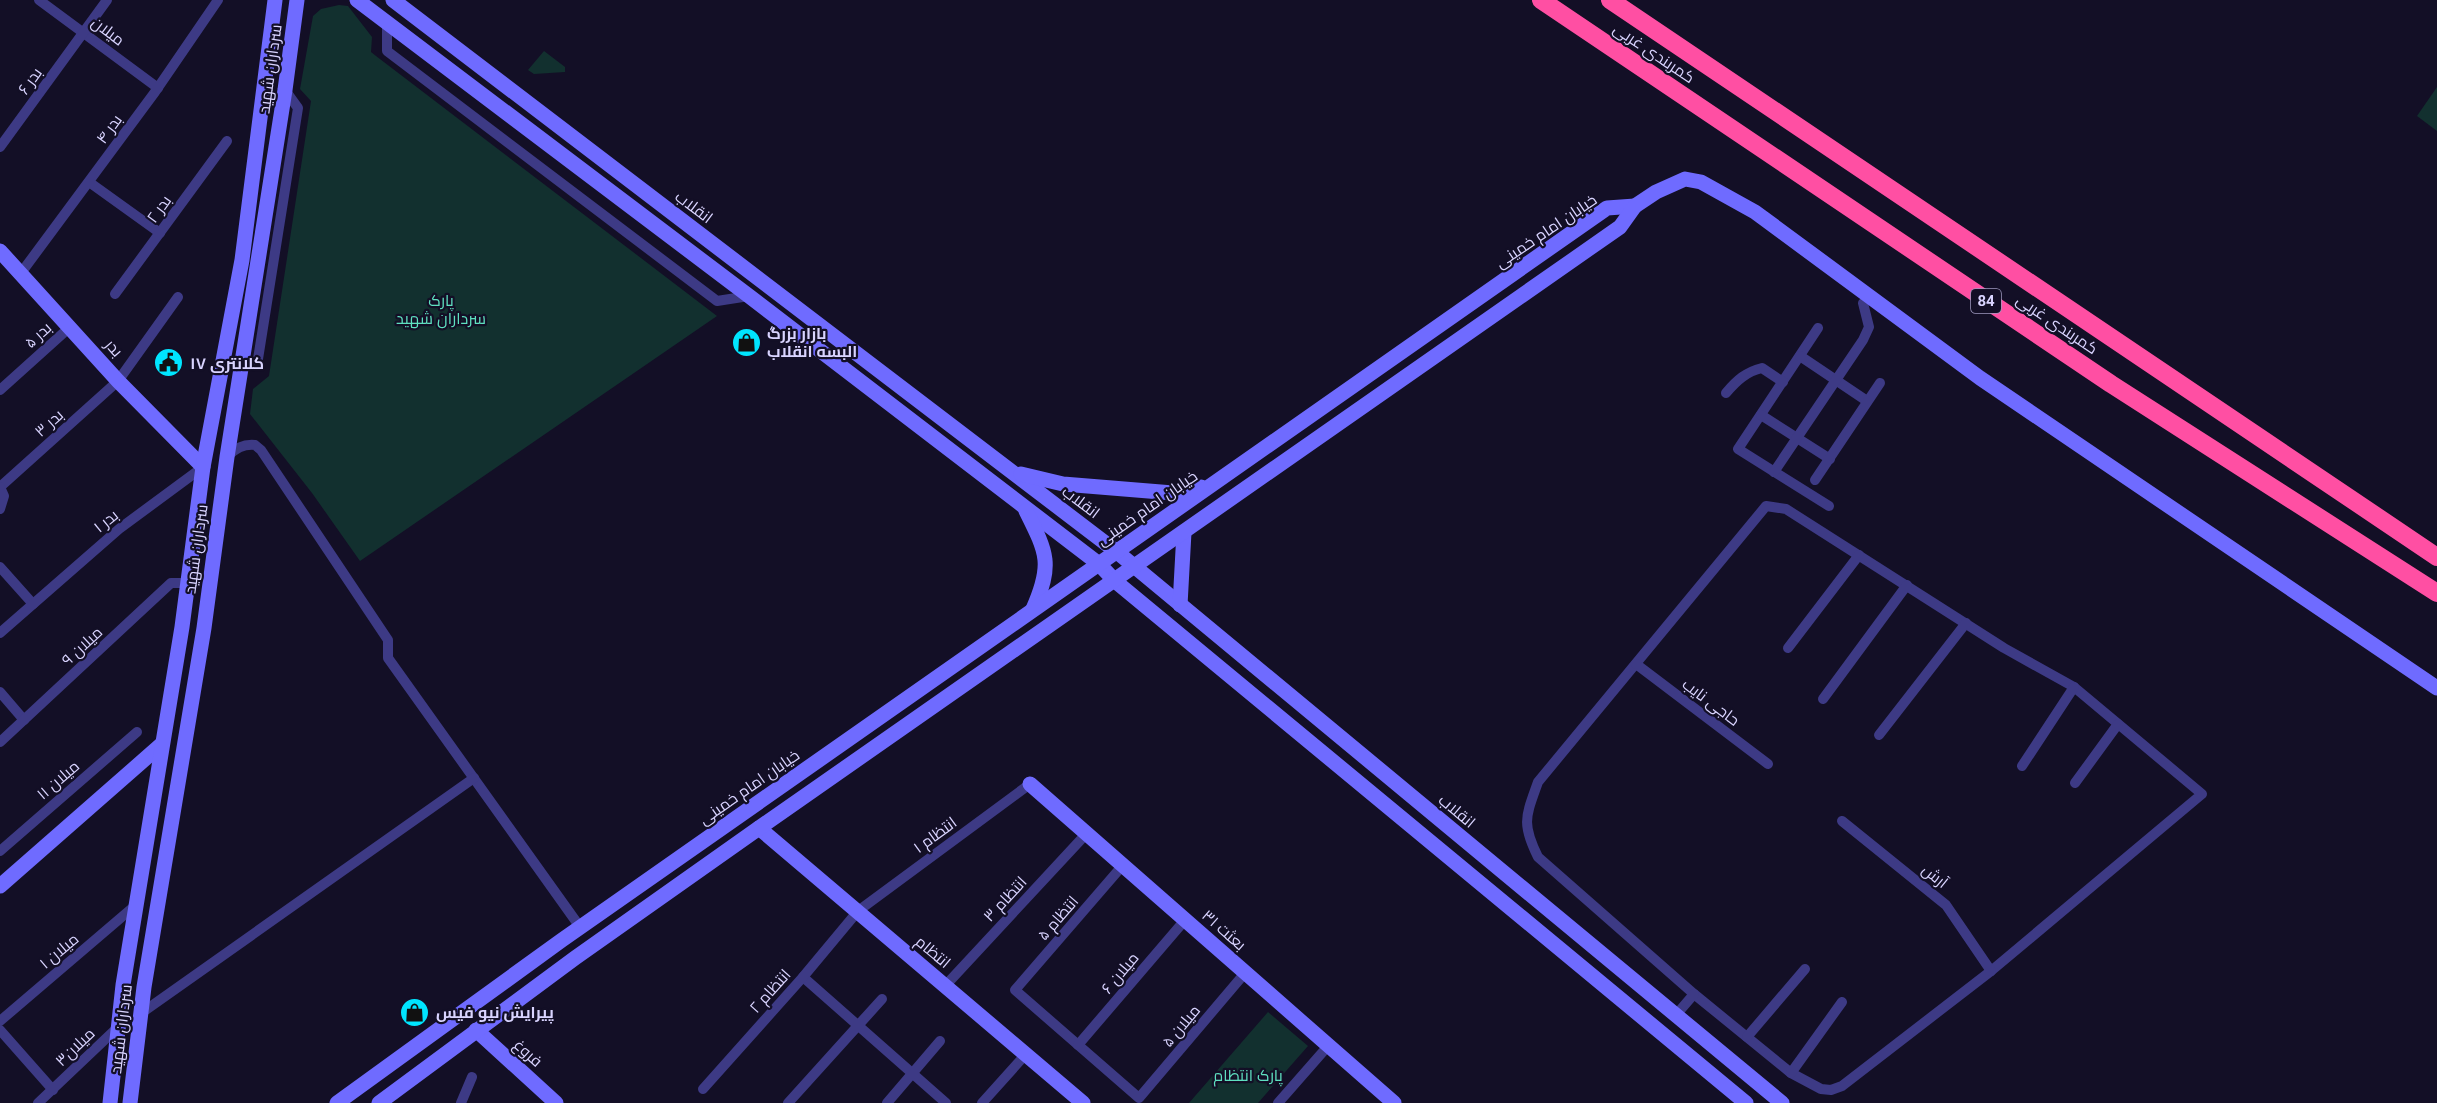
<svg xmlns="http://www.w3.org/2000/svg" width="2437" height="1103" font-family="Roboto,Cairo,sans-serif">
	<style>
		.green { fill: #12302f }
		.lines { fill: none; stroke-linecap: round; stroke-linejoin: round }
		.street { stroke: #3d3a85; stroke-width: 10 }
		.secondary { stroke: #6f6bff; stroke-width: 15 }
		.highway { stroke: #ff4fa3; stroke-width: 18 }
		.labels { text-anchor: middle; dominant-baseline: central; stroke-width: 4.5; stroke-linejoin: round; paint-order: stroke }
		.shield { fill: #130f26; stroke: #9e99be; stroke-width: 1.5 }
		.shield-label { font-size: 15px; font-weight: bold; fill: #d9d4ff }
		.street-label { font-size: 16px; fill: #d9d4ff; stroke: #130f26 }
		.park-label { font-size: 16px; fill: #5fe0c0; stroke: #130f26 }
		.poi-label { font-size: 16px; font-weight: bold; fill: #d9d4ff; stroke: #130f26; text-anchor: start }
	</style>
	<rect width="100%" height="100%" fill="#130f26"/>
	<g class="green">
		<polygon points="339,5 348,6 372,37 371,52 376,56 717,316 360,561 312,493 250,414 253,389 269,376 311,101 300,89 313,16 321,9"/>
		<polygon points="544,51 565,67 565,72 534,74 528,70"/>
		<polygon points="2437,87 2437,131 2417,116"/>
		<polygon points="1268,1012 1308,1046 1258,1103 1189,1103"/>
	</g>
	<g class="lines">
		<g class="street">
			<polyline points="39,0 158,88"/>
			<polyline points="387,22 387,51 717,301 749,296"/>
			<polyline points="0,147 107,0"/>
			<polyline points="89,182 160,233"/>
			<polyline points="21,273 155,92 218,0"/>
			<polyline points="115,294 227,141"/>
			<polyline points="1818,328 1738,449 1829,506"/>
			<polyline points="1800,356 1867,401"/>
			<polyline points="241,369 258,359 298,108 285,90"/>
			<polyline points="0,390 70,327"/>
			<path d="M1726 393C1737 380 1746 372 1762 368L1783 382"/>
			<polyline points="1761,415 1830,459"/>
			<path d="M227 457C236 448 243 444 255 445L261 450 388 640V658L580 927"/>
			<polyline points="1774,472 1863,340 1869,327 1863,303"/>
			<polyline points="1815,480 1880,383"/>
			<polyline points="0,487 118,381 178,297"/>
			<polyline points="0,487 4,496 0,509"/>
			<path d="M1766 506 1786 509 2004 648 2074 687 2202 794 1991 971 1842 1086 1831 1090 1821 1089 1791 1073 1694 994 1538 857C1521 823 1526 816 1538 782Z"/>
			<polyline points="0,567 33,604"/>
			<polyline points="0,633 119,529 203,467"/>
			<polyline points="1788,648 1859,555"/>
			<polyline points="1636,664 1768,764"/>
			<polyline points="0,692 24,720"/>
			<polyline points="1823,699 1907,585"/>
			<polyline points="1879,735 1966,623"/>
			<polyline points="0,742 171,583 188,583"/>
			<polyline points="2022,766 2074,687"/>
			<polyline points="2075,783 2118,724"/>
			<polyline points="1842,821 1946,905 1991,971"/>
			<polyline points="0,851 137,732"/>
			<polyline points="1123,865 1015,990 1139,1098 1245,973"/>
			<polyline points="803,977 946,1103"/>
			<polyline points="945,986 1087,833"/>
			<polyline points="140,1014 474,778"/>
			<polyline points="1676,1015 1694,994"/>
			<polyline points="0,1021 137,904"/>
			<polyline points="0,1030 53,1090"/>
			<polyline points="1747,1037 1805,969"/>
			<polyline points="1078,1045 1185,920"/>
			<polyline points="1791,1073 1842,1002"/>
			<polyline points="703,1089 803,977 858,911 1030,784"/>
			<polyline points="38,1103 118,1027"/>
			<polyline points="461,1103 472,1077"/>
			<polyline points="788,1103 882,999"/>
			<polyline points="887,1103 940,1041"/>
			<polyline points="982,1103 1026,1054"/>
			<polyline points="1278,1103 1328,1046"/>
		</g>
		<g class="secondary">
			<polyline points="357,0 749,296 1099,564 1115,581 1746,1103"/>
			<polyline points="393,0 1117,552 1782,1103"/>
			<polyline points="0,251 118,381 203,467"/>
			<polyline points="1021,474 1063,484 1173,493 1189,491 1201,487"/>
			<path d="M1026 511C1047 553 1053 564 1033 609"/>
			<polyline points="1180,605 1184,532"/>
			<polyline points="1030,784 1394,1103"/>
			<polyline points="759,828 1083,1103"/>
			<polyline points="0,886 162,744"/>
			<polyline points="476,1030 556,1103"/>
			<polyline points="110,1103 123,985 182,627 203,467 242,260 275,0"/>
			<polyline points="130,1103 144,987 204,628 227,457 285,90 297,0"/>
			<polyline points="337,1103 562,940 1607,208 1635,206"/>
			<polyline points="379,1103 575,958 759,828 1620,227 1635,206 1656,192 1685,179 1701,182 1755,212 1980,378 2437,688"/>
		</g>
		<g class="highway">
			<polyline points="1541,0 2111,384 2437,593"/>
			<polyline points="1610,0 2437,557"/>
		</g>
	</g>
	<defs>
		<symbol id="shop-disc" viewBox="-11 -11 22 22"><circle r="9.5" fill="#00e5ff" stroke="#130f26"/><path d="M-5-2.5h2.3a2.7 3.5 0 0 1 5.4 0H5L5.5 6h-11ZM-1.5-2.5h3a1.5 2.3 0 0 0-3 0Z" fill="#111"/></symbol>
		<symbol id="civic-disc" viewBox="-11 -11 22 22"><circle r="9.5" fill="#00e5ff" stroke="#130f26"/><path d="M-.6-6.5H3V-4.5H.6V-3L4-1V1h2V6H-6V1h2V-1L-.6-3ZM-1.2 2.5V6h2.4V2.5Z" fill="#111"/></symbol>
	</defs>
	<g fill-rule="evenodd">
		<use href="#shop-disc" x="730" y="326" width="33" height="33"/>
		<use href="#civic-disc" x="152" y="346" width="33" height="33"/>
		<use href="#shop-disc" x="398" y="996" width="33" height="33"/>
	</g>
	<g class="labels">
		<rect class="shield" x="1971" y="289" width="30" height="24" rx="4.5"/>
		<g class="shield-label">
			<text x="1986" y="301">84</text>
		</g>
		<g class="street-label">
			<text transform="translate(108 31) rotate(37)">میلان</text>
			<text transform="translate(1654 53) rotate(34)">کمربندی غربی</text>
			<text transform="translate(270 69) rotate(-82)">سرداران شهید</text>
			<text transform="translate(30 81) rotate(-54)">بدر ۶</text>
			<text transform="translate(109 129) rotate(-54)">بدر ۴</text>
			<text transform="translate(694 207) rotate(37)">انقلاب</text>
			<text transform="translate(159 209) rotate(-54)">بدر ۲</text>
			<text transform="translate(1546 231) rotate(-34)">خیابان امام خمینی</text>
			<text transform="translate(2057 324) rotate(34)">کمربندی غربی</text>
			<text transform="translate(38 335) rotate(-42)">بدر ۵</text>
			<text transform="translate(114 348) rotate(49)">بدر</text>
			<text transform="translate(49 423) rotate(-42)">بدر ۳</text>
			<text transform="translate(1081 502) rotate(37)">انقلاب</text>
			<text transform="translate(1147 508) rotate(-35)">خیابان امام خمینی</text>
			<text transform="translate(106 521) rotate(-39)">بدر ۱</text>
			<text transform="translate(196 549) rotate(-82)">سرداران شهید</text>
			<text transform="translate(82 646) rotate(-43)">میلان ۹</text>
			<text transform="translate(1711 702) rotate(37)">حاجی نایب</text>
			<text transform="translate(58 780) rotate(-41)">میلان ۱۱</text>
			<text transform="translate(749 787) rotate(-35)">خیابان امام خمینی</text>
			<text transform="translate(1457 811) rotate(40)">انقلاب</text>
			<text transform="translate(935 835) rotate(-36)">انتظام ۱</text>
			<text transform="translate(1935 876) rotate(39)">آرش</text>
			<text transform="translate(1005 899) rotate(-47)">انتظام ۳</text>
			<text transform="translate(1058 918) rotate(-49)">انتظام ۵</text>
			<text transform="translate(1224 930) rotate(41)">بعثت ۳۱</text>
			<text transform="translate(59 951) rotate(-40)">میلان ۱</text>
			<text transform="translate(933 952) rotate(40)">انتظام</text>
			<text transform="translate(1120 973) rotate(-50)">میلان ۶</text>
			<text transform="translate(770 991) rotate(-48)">انتظام ۲</text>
			<text transform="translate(1181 1026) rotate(-50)">میلان ۵</text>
			<text transform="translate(121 1029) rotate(-83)">سرداران شهید</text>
			<text transform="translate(75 1047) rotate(-44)">میلان۳</text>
			<text transform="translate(528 1053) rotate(42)">فروغ</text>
		</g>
		<g class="park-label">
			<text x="441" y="300">پارک<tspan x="441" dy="18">سرداران شهید</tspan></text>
			<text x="1248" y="1075">پارک انتظام</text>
		</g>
		<g class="poi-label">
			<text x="767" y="333">بازار بزرگ<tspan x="767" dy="18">البسه انقلاب</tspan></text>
			<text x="190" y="363">کلانتری ۱۷</text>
			<text x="436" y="1012">پیرایش نیو فیس</text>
		</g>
	</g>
</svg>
